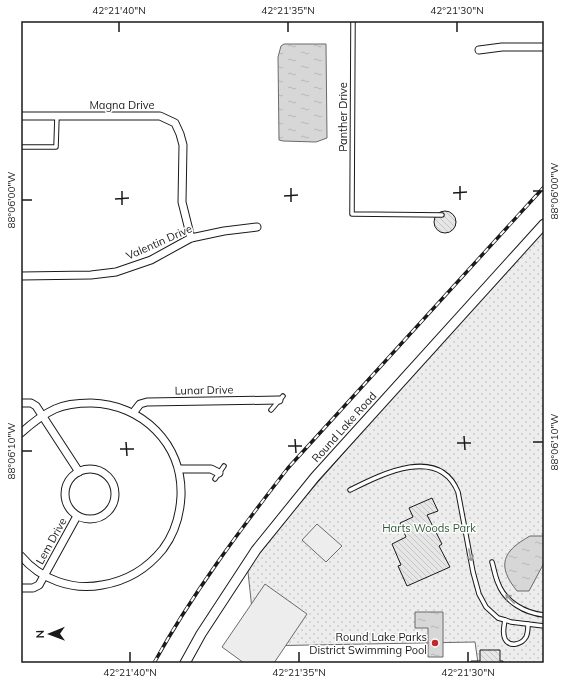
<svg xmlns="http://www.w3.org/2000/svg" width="565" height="684" font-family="Mulish,sans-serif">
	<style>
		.park { fill: url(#park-dots); stroke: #6a6a6a }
		.garden { fill: #ededed; stroke: #6a6a6a }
		.water { fill: url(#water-ripples); stroke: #6a6a6a }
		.building { fill: url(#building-back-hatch); stroke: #1a1a1a }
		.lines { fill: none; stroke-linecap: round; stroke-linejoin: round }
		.lane-casing { stroke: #1a1a1a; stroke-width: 5.5 }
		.street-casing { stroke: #1a1a1a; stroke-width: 9 }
		.secondary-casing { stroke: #1a1a1a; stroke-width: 11 }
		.lane { stroke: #fff; stroke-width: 3.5 }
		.street { stroke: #fff; stroke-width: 7 }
		.secondary { stroke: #fff; stroke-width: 9 }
		.rail-casing { stroke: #1a1a1a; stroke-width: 3.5 }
		.rail { stroke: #fff; stroke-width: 2; stroke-dasharray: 6; stroke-linecap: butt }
		.oneway { stroke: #989898 }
		.ticks { fill: none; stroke: #1a1a1a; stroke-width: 1.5 }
		.poi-dot { fill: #c62828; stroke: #fff; stroke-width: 1.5 }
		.labels { text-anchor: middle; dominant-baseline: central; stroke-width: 3; stroke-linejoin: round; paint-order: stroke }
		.street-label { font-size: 11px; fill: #1a1a1a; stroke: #fff }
		.park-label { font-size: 11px; fill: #2b5a34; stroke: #fff }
		.poi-label { font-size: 11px; fill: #1a1a1a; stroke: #fff; text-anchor: end }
		.neatline { fill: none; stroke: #1a1a1a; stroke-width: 1.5 }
		.ticks-label { font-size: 10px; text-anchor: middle; fill: #1a1a1a }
	</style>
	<defs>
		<pattern id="park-dots" width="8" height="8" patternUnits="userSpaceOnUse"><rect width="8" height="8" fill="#ededed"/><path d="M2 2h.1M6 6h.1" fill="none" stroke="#cbcbcb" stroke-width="1.8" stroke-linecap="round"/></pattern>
		<pattern id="water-ripples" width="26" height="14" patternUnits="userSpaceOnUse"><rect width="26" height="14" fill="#d7d7d7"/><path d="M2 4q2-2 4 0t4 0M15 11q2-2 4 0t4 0" fill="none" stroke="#b8b8b8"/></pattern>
		<pattern id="building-back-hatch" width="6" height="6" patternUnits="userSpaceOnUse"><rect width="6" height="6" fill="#e6e6e6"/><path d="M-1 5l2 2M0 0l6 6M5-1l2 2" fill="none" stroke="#c5c5c5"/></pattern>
	</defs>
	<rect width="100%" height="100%" fill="#fff"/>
	<polygon class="park" points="544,225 544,663 478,663 475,642 256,646 247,563"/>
	<g class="garden">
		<polygon points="317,524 342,546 326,562 302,540"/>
		<polygon points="265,584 307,614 274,663 244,663 222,647"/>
	</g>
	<g class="water">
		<polygon points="284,44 326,44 327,138 316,142 283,141 279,140 278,57 281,46"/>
		<path d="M530 536H544V563L529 591H517C496 565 503 551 530 536Z"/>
		<polygon points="415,612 443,612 443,657 428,657 428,628 415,628"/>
	</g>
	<g class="building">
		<circle cx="445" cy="222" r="11"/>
		<polygon points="432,498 438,511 427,515 442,544 439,546 450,567 407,586 398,566 401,565 392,544 406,537 400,523 413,517 409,508"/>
		<polygon points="480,650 500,650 500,661 503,661 503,663 471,663 471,661 480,661"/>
	</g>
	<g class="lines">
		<defs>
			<g id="lane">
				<polyline points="353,21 352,214 442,215"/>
				<polyline points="21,147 56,147 57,116"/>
				<polyline points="271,410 283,396"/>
				<polyline points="215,479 224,466"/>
				<path d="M350 490C382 474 439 445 458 492L473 572 479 594 486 607 498 618 505 620 511 622 544 626"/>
				<path d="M492 562C494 569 495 576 498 583 505 602 525 613 544 615"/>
				<path d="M505 620C504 626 502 633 505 639 510 648 522 644 526 637 528 633 528 628 528 624"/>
			</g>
			<g id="street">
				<polyline points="479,50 502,47 544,47"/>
				<polyline points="21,116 160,116 175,123 180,134 183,145 182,202 191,238"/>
				<polyline points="21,276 91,275 116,272 151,260 191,238 224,231 257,227"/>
				<polyline points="21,403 31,403 36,406 79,472"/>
				<polyline points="133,413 140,404 147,402 279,400"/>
				<path d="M21 433C32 423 42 415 55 409 66 404 79 403 91 403 142 404 183 444 181 496 180 516 175 533 163 549 147 569 127 581 102 585 72 591 40 579 21 556"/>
				<circle cx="90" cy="494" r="25"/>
				<polyline points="179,469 211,469 219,473"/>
				<polyline points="21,588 33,588 39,585 77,516"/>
			</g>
			<polyline id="secondary" points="185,663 201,634 256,550 315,477 544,224"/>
		</defs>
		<use href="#lane" class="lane-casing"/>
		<use href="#street" class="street-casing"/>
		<use href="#secondary" class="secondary-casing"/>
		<use href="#lane" class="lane"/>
		<use href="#street" class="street"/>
		<use href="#secondary" class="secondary"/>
		<defs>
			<path id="rail" d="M154 663C192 594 240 530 288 468L544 187"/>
		</defs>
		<use href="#rail" class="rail-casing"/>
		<use href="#rail" class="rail"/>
	</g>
	<defs><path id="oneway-shaft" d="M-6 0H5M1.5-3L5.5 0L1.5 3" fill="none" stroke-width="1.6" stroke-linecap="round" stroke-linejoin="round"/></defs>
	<g class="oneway">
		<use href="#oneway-shaft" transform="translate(470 555) rotate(79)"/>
		<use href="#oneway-shaft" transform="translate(510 599) rotate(-135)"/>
	</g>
	<path class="ticks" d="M119 22V32M288 22V32M457 22V32M460 186V200M291 188V202M122 191V205M533 191H543M453 193 467 192M284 196 298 195M115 199 129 198M22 200H32M464 436 465 450M295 439 296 453M126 442 127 456M533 442H543M457 443H471M288 446H302M120 449H134M22 451H32M130 652V662M299 652V662M468 652V662"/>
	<circle class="poi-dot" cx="435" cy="643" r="4"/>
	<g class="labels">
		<g class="street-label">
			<text x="122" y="105">Magna Drive</text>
			<text transform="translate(343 117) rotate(-90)">Panther Drive</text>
			<text transform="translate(159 242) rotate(-24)">Valentin Drive</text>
			<text transform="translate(204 390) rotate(-1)">Lunar Drive</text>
			<text transform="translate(344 427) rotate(-48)">Round Lake Road</text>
			<text transform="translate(51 541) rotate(-61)">Lem Drive</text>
		</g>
		<g class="park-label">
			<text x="429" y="528">Harts Woods Park</text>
		</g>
		<g class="poi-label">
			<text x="427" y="637">Round Lake Parks<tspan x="427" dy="13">District Swimming Pool</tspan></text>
		</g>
	</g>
	<rect width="565" height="684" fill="none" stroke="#ffffff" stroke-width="44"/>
	<g transform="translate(50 634) rotate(269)" stroke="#ffffff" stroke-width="3" paint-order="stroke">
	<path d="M0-3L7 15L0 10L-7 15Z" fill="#1a1a1a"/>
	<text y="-6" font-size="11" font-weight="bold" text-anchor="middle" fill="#1a1a1a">N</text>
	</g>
	<rect x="22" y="22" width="521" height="640" class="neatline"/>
	<g class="ticks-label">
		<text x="119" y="14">42°21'40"N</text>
		<text x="288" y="14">42°21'35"N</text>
		<text x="457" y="14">42°21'30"N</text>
		<text transform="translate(554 191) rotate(-90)" y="4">88°06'00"W</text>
		<text transform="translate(11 200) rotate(-90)" y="4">88°06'00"W</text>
		<text transform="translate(554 442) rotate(-90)" y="4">88°06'10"W</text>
		<text transform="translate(11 451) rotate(-90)" y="4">88°06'10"W</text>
		<text x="130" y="676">42°21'40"N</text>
		<text x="299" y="676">42°21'35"N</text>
		<text x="468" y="676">42°21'30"N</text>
	</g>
</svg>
